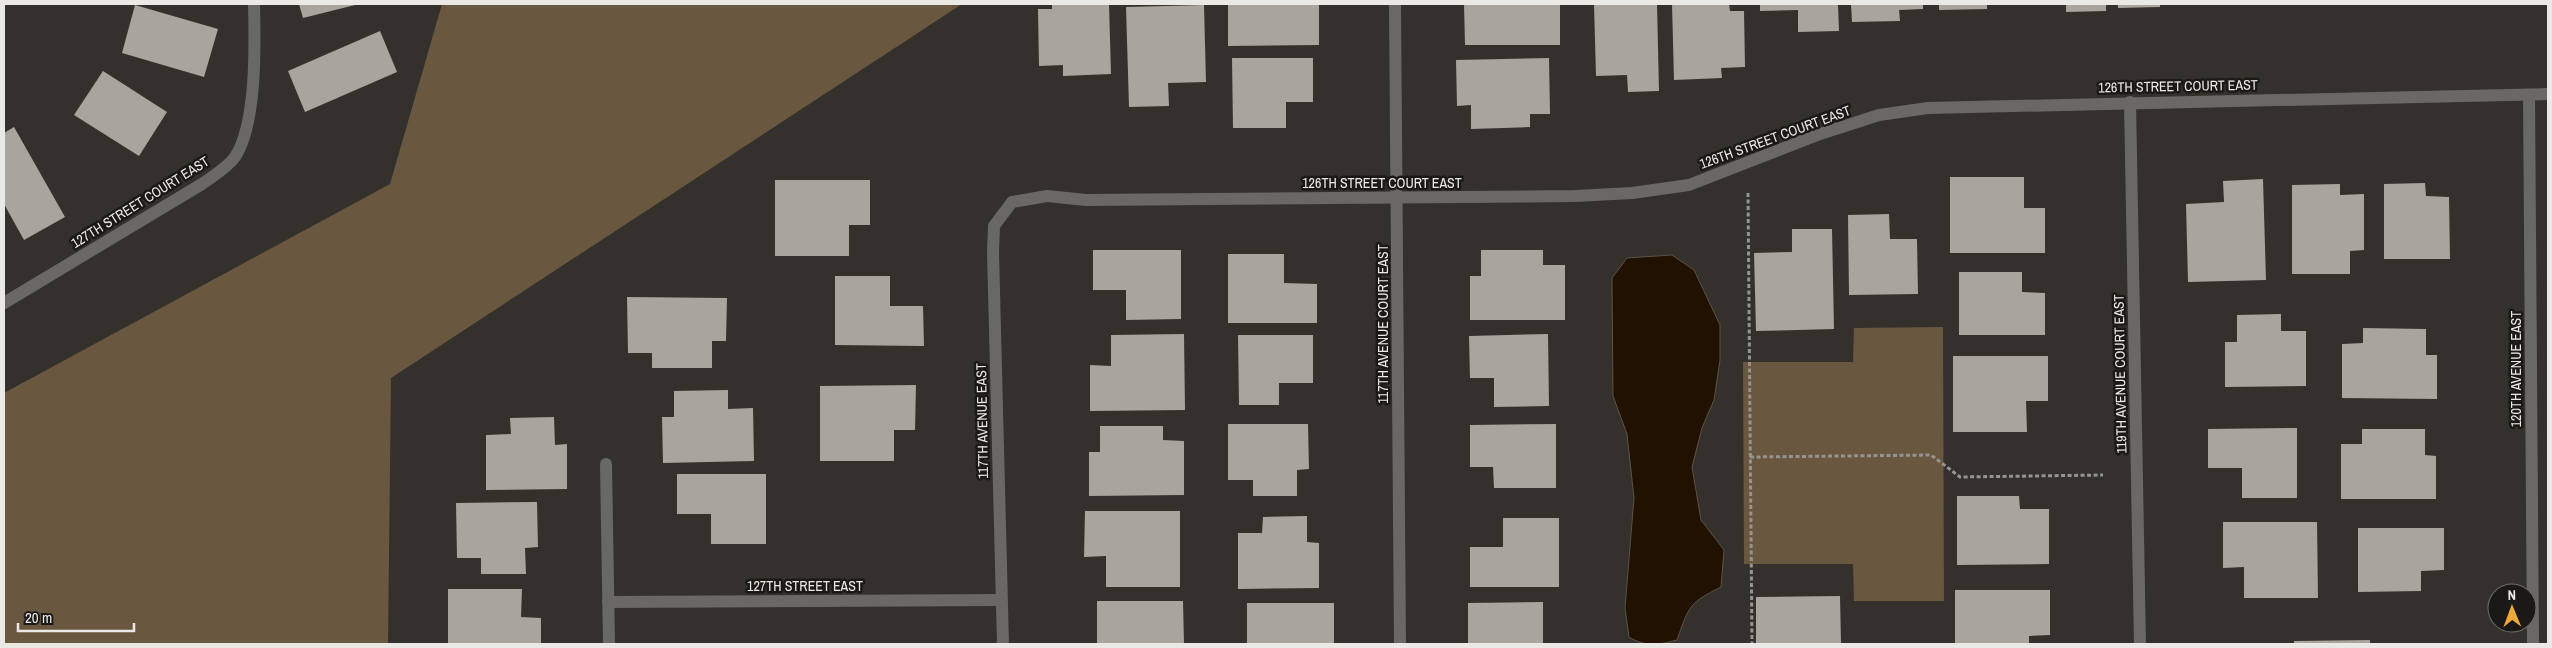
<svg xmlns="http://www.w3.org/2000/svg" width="2552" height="648" font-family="'Archivo Narrow',sans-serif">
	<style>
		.green { fill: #69573f }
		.water { fill: #211100; stroke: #5e5245 }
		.building { fill: #a9a49e }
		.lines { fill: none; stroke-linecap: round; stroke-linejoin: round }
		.path { stroke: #969490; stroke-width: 3; stroke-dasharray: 4 2.5; stroke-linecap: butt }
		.street { stroke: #6a6865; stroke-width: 12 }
		.labels { text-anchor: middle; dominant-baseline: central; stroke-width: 5; stroke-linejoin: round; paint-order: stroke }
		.street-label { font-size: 14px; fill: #ebe9e6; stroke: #1b1917 }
	</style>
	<rect width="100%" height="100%" fill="#34312c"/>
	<g class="green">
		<polygon points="442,4 962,4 391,378 388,644 4,644 4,393 390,184"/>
		<polygon points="1943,327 1944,601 1854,601 1853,564 1744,564 1743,362 1853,362 1854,328"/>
	</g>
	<path class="water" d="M1672 255 1694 270 1720 325V360L1714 400 1702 428 1692 467 1701 520 1724 550 1721 587C1689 603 1689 606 1677 640 1659 645 1645 647 1629 637L1625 608 1634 498 1627 434 1613 396 1612 278 1627 258Z"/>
	<g class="building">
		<polygon points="299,4 359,4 303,18"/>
		<polygon points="1052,4 1109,4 1111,74 1063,76 1063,65 1039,66 1038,9 1052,9"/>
		<polygon points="1228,4 1319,4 1319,45 1228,46"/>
		<polygon points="1464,4 1560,4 1560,45 1465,45"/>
		<polygon points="1594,4 1657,4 1659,91 1628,92 1627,75 1596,76"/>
		<polygon points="1672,4 1729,4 1730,11 1744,11 1745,67 1721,68 1722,78 1674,80"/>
		<polygon points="1760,4 1838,4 1839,31 1798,32 1798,10 1760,11"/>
		<polygon points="1851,4 1923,4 1923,9 1899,10 1900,21 1852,22"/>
		<polygon points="1939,4 1987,4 1987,9 1939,10"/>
		<polygon points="2066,4 2106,4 2106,11 2066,12"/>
		<polygon points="2118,4 2160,4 2160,7 2118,8"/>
		<polygon points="135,5 218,29 204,77 122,53"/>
		<polygon points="1204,5 1206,82 1168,83 1169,106 1129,107 1126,7"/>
		<polygon points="380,31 397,72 305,112 288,71"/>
		<polygon points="1232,58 1313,58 1313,102 1286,102 1286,128 1233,128"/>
		<polygon points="1549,58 1550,114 1530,114 1530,127 1471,129 1471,105 1457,106 1456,60"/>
		<polygon points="103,71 167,112 139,156 74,115"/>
		<polygon points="14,127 65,217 24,240 4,204 4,133"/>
		<polygon points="1950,177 2024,177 2024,208 2045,208 2045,253 1950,253"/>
		<polygon points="2263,179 2266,280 2188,282 2186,204 2224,202 2223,181"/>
		<polygon points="775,180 870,180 870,225 849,225 849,256 775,256"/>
		<polygon points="2425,183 2426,196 2449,197 2450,259 2384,259 2384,184"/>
		<polygon points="2340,184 2340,195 2364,194 2364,250 2350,251 2350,274 2292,274 2292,185"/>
		<polygon points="1889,214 1890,239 1917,239 1918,294 1849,295 1848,215"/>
		<polygon points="1792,229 1832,229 1834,329 1756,331 1754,253 1792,252"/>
		<polygon points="1093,250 1181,250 1181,319 1126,320 1126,290 1093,290"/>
		<polygon points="1481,250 1543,250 1543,265 1565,265 1565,320 1470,320 1470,276 1481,276"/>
		<polygon points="1228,254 1284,254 1284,283 1317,284 1317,323 1228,323"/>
		<polygon points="1959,272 2022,272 2022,292 2045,293 2045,335 1959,335"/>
		<polygon points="835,276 890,276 890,306 923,306 924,346 835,345"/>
		<polygon points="627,297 727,298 726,341 712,341 712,368 652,368 652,353 628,353"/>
		<polygon points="2281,314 2281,331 2306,331 2306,386 2225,387 2225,342 2237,342 2237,315"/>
		<polygon points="2363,328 2426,329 2426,355 2437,355 2437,399 2342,398 2342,344 2363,343"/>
		<polygon points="1184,334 1185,410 1090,411 1090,365 1111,366 1111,335"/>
		<polygon points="1548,334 1549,406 1494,407 1494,378 1470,378 1469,336"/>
		<polygon points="1238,335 1313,335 1313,383 1279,383 1279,405 1239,405"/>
		<polygon points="1953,356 2048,356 2048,401 2026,401 2027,432 1953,432"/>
		<polygon points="916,385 915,430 894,430 894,461 820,461 820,386"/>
		<polygon points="728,390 728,409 753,408 754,461 663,463 662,417 674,417 674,391"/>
		<polygon points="554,417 555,445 567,444 567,489 486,490 486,435 511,434 510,418"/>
		<polygon points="1228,424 1308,424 1309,469 1297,470 1297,496 1253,496 1253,480 1228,480"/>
		<polygon points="1556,424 1556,488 1494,488 1493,467 1470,467 1470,425"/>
		<polygon points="1100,426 1163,426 1163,440 1184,441 1184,495 1089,496 1089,452 1100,452"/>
		<polygon points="2297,428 2297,498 2242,498 2242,468 2208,468 2208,429"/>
		<polygon points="2362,429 2425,429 2425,455 2436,456 2436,499 2341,499 2341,444 2362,444"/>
		<polygon points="677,474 766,474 766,544 711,544 711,514 677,514"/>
		<polygon points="1957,496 2019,496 2020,509 2049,509 2049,564 1957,565"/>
		<polygon points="537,502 538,547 525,548 526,574 481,574 481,558 457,558 456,503"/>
		<polygon points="1085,511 1180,511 1180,587 1106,587 1106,556 1084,557"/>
		<polygon points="1307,516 1307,542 1319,543 1319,588 1238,589 1238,533 1262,533 1263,517"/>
		<polygon points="1503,518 1559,518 1559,587 1470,587 1470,547 1503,547"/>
		<polygon points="2223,522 2317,522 2318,598 2244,598 2244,567 2223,568"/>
		<polygon points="2358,528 2444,528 2444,570 2421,571 2421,591 2358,592"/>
		<polygon points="448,589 522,589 521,617 541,618 541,644 448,644"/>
		<polygon points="1955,590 2050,590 2050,635 2029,636 2029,644 1955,644"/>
		<polygon points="1840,596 1841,644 1756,644 1756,597"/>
		<polygon points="1097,601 1183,601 1184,644 1097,644"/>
		<polygon points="1543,602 1543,644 1468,644 1468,603"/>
		<rect x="1247" y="603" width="87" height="41"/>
		<polygon points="2370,640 2370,644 2294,644 2294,641"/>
	</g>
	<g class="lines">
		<g class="path">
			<polyline points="1748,193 1752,644"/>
			<polyline points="1750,457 1931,455 1960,477 2103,475"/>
		</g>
		<g class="street">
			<polyline points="1395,4 1400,644"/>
			<polyline points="2529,95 2533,644"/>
			<polyline points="2130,102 2140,644"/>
			<path d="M4 303 202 184C213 176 227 168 235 157 257 123 255 44 254 4"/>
			<polyline points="606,464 609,644"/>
			<polyline points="608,602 1001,600"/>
			<polyline points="1003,644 993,252 994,226 1012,202 1047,196 1086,200 1575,196 1632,193 1689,185 1820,134 1879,115 1928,108 2548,94"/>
		</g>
	</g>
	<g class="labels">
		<g class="street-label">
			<text transform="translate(2178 86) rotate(-1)">126TH STREET COURT EAST</text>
			<text transform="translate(1775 137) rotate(-20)">126TH STREET COURT EAST</text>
			<text x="1382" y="183">126TH STREET COURT EAST</text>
			<text transform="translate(140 202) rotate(-32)">127TH STREET COURT EAST</text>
			<text transform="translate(1383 324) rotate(-90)">117TH AVENUE COURT EAST</text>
			<text transform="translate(2516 369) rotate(-90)">120TH AVENUE EAST</text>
			<text transform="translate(2120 374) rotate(-91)">119TH AVENUE COURT EAST</text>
			<text transform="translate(982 421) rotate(-91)">117TH AVENUE EAST</text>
			<text x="805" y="586">127TH STREET EAST</text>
		</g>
	</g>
	<rect width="2552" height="648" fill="none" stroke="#ebe9e6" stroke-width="10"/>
	<g transform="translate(2512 608) rotate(359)"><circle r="24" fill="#1b1917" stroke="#6e6c6a"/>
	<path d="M0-4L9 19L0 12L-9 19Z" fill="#eca93a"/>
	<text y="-8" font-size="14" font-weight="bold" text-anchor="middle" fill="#ebe9e6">N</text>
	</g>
	<path d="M18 623v8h116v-8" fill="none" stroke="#ebe9e6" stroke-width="2.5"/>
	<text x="25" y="623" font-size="15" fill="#ebe9e6" stroke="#1b1917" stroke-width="4" paint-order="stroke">20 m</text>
</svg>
